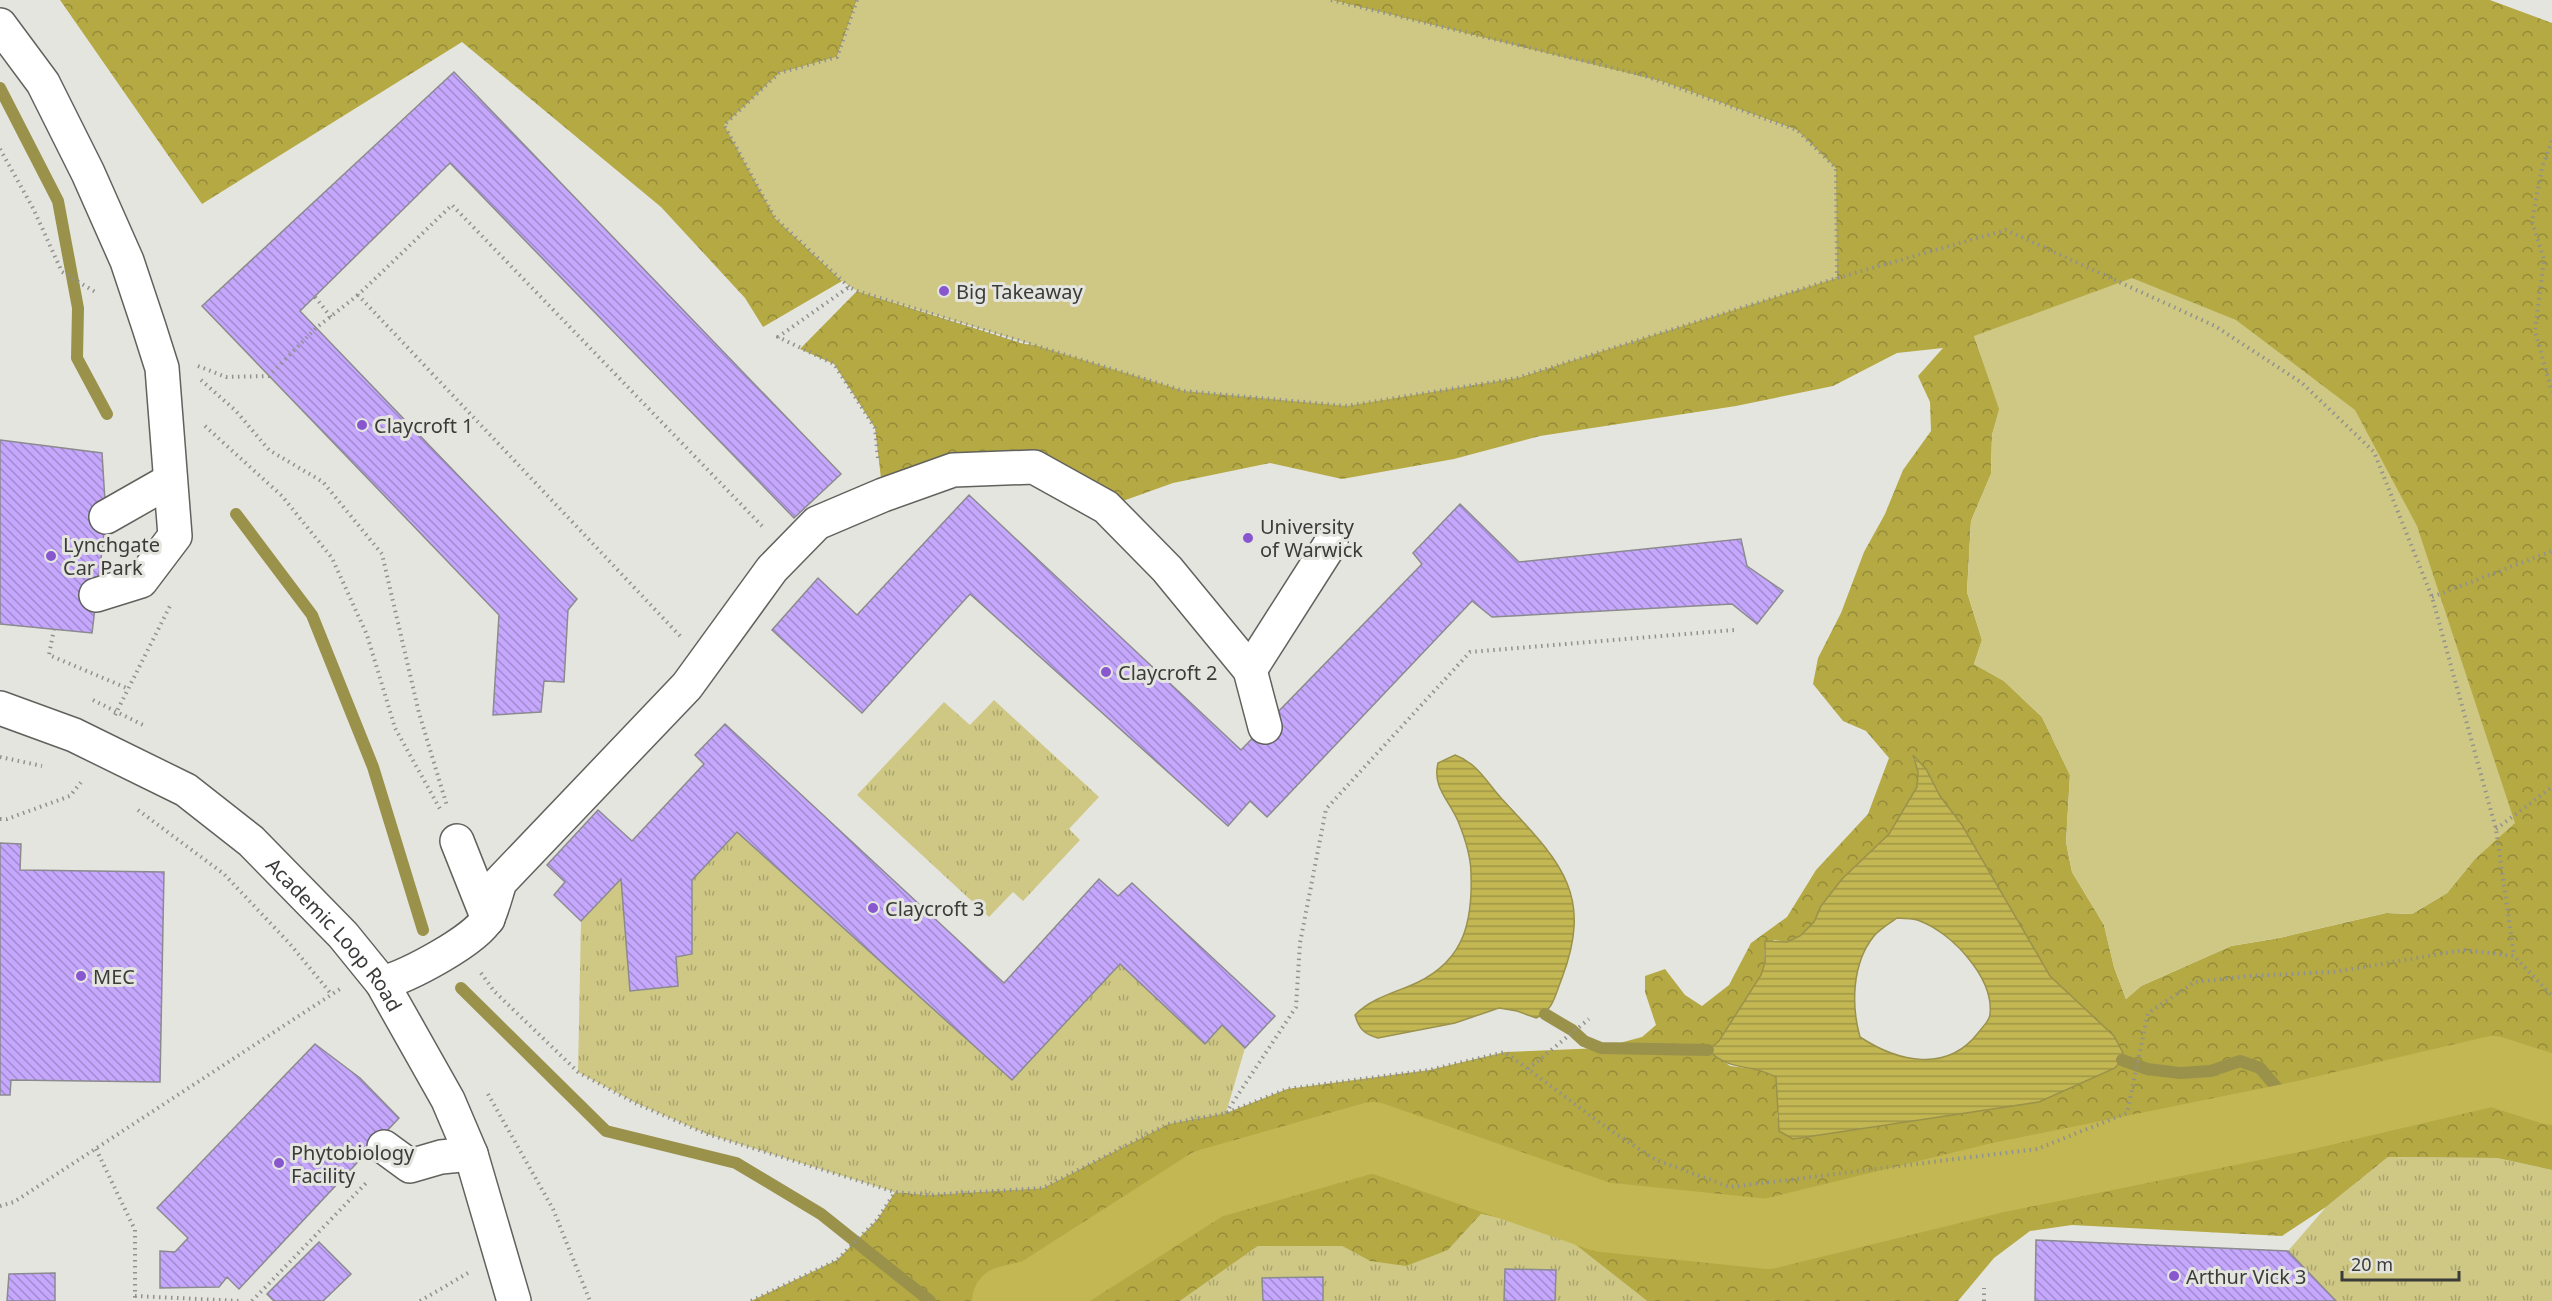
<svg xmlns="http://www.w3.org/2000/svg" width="2552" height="1301" font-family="'Noto Sans',sans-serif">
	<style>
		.grass { fill: url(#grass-tufts) }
		.forest { fill: url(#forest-crowns); fill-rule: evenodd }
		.park { fill: #cfc885 }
		.water { fill: url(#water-rules); stroke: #9a924b; stroke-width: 1.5; fill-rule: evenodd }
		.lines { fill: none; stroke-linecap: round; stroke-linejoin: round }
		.stream { stroke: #9a924b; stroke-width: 12 }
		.river { stroke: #c3b753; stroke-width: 70 }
		.building { fill: url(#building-back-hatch); stroke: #8b8a8e; stroke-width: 1.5 }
		.minor-casing { stroke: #61615d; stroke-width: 36 }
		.path { stroke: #91918d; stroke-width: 4; stroke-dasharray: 1.5 4.5; stroke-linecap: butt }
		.minor { stroke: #fff; stroke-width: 33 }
		.poi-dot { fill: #8857d0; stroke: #e5e5e0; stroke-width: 2 }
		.labels { text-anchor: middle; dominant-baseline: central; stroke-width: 6; stroke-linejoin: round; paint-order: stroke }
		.poi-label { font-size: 20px; fill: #3b3b39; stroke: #e5e5e0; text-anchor: start }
		.street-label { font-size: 20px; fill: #3b3b39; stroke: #e5e5e0 }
	</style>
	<defs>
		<pattern id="grass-tufts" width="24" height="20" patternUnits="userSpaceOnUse" patternTransform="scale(1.5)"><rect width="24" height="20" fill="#cfc885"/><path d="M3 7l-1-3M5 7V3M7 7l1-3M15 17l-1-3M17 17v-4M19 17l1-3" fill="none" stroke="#a9a46e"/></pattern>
		<pattern id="forest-crowns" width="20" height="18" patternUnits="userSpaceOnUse" patternTransform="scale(1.5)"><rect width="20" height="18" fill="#b5a944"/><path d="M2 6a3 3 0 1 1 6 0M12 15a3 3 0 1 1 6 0" fill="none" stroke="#948b3a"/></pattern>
		<pattern id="water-rules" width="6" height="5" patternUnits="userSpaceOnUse" patternTransform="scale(1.5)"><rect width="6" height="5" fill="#c3b753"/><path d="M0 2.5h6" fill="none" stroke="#a09646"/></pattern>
		<pattern id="building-back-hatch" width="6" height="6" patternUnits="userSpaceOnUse" patternTransform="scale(1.5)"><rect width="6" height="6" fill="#c5a8fd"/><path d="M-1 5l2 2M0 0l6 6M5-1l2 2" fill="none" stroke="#a18ace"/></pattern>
	</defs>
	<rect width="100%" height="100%" fill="#e5e5e0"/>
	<g class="grass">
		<polygon points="994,700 1099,797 1069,829 1080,840 1023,901 1013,892 989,917 857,795 944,702 970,725"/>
		<polygon points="737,832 1012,1080 1120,964 1205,1044 1222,1025 1245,1048 1226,1113 1168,1124 1043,1188 928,1195 895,1192 707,1134 636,1103 578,1072 581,921 621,879 678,986 676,957 692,953 692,880"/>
		<polygon points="2388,1157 2497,1158 2552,1170 2552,1301 2336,1301 2288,1251 2326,1207"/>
		<polygon points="1481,1214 1558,1231 1647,1301 1555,1301 1556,1270 1505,1269 1504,1301 1323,1301 1322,1277 1263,1278 1263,1301 1180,1301 1258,1246 1342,1246 1370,1261 1448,1250"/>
	</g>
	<g class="forest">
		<polygon points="60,0 857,0 837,57 779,73 775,218 842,281 763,327 745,298 661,207 462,42 202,204"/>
		<path d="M1331 0H2490L2552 23V1170L2497 1158 2388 1157 2326 1207 2282 1236 2072 1225 2030 1231 1994 1258 1958 1301H1647L1558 1231 1481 1214 1448 1250 1406 1266 1370 1261 1342 1246H1258L1180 1301H751L837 1260 877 1220 895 1192 928 1195 1043 1188 1168 1124 1226 1113 1287 1089 1429 1070 1505 1052 1601 1048 1642 1037 1656 1025 1645 992V976L1665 969 1685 995 1702 1006 1729 985 1751 943 1787 917 1816 870 1868 814 1889 758 1866 731 1843 721 1813 684 1818 658 1841 613 1864 552 1885 514 1903 470 1931 431 1930 402 1918 376 1943 348 1897 353 1833 386 1736 406 1540 436 1454 459 1342 479 1270 463 1173 483 1106 507 1034 467 883 495 875 428 834 364 800 349 857 291 1024 344 1517 378 1657 333 1797 130 1663 82ZM1974 336 2474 860 2447 893 2412 914 2386 913 2279 938 2231 946 2141 986 2126 999 2114 967 2104 925 2072 872 2066 842 2070 775 2042 717 2004 681 1974 664 1982 640 1967 592 1971 521 1991 474 1992 435 2000 409ZM1913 758 1926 769 1940 796 1962 825 2050 976 2114 1036 2115 1068 2082 1081 1850 1130 1793 1139 1777 1117 1779 1094 1776 1077 1763 1070 1730 1066 1708 1050 1719 1041 1761 975 1765 963 1764 950 1774 940 1787 942 1800 936 1814 922 1821 906 1842 879 1889 834 1917 787 1918 772Z"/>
	</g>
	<g class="park">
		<polygon points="857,0 1331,0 1663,82 1797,130 1836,168 1837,278 1517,378 1347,406 1184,391 857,291 842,281 775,218 724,125 779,73 837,57"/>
		<polygon points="2132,278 2236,320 2355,410 2417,526 2515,823 2474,860 2447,893 2412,914 2386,913 2279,938 2231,946 2141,986 2126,999 2114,967 2104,925 2072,872 2066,842 2070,775 2042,717 2004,681 1974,664 1982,640 1967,592 1971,521 1991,474 1992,435 1999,409 1974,336"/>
	</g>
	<g class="water">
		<path d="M1455 755C1477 763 1486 781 1501 798 1557 859 1595 891 1562 978 1555 995 1554 1010 1536 1018L1517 1011 1499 1008 1455 1023 1378 1038C1364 1034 1359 1029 1355 1015 1368 1001 1389 994 1407 987 1461 966 1473 928 1471 874 1471 856 1465 838 1458 821 1449 800 1432 787 1438 763Z"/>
		<path d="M1913 755 1926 769 1940 796 1962 825 2050 976 2114 1036 2123 1053 2122 1060 2115 1068 2039 1102 1793 1139 1779 1131 1776 1077C1748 1062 1732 1073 1708 1050L1719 1041 1761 975 1765 963V941L1787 942 1800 936 1814 922 1821 906 1842 879 1889 834 1917 787 1918 772ZM1897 918C1904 919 1913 918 1920 921 1952 933 1994 978 1990 1014 1990 1021 1982 1027 1978 1033 1947 1073 1898 1062 1860 1037 1851 1005 1852 963 1874 936 1880 929 1890 923 1897 918Z"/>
	</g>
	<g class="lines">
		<g class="stream">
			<polyline points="0,88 58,201 78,308 77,358 107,414"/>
			<polyline points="236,514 312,615 373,767 423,930"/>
			<polyline points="461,988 606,1131 736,1163 821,1214 930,1301"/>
			<polyline points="1545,1014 1572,1030 1584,1041 1601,1048 1708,1050"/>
			<polyline points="2122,1060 2147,1069 2180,1073 2211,1071 2240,1061 2260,1068 2301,1116"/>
		</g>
		<polyline class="river" points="1007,1301 1036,1294 1208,1184 1373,1137 1602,1217 1768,1234 1996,1178 2301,1116 2493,1071 2552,1090"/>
	</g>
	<g class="building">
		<polygon points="454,72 841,474 794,518 450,163 300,311 577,599 568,610 564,682 544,681 541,712 493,715 499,615 202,306"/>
		<polygon points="0,440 102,453 106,517 92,633 0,624"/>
		<polygon points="969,495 1241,750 1422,564 1413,553 1460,504 1519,562 1741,539 1747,566 1783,591 1757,624 1732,604 1492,617 1472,601 1267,817 1250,801 1228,826 970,594 862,713 772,630 818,578 857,615"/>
		<polygon points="725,724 1004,983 1099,879 1118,896 1132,883 1275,1016 1245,1048 1222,1025 1205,1044 1120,964 1012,1080 737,832 692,880 692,954 676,957 678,986 630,991 621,879 581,921 554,895 565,882 547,865 598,810 632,841 704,764 695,755"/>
		<polygon points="0,843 21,844 20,870 164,872 160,1082 11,1080 10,1095 0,1095"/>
		<polygon points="315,1044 360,1078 399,1118 239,1289 227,1277 219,1287 160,1288 160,1251 175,1252 188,1238 157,1208"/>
		<polygon points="2036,1240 2288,1251 2336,1301 2035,1301"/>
		<polygon points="319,1242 351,1274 323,1301 274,1301 267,1294"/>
		<polygon points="1505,1269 1556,1270 1555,1301 1504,1301"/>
		<polygon points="55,1273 55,1301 7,1301 9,1274"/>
		<polygon points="1323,1277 1323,1301 1263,1301 1262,1278"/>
	</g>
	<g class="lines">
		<defs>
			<g id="minor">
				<polyline points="0,25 43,83 88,173 127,261 149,327 162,368 175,536 141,581 96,595"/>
				<polyline points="106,517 164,484 170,478"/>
				<polyline points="1250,670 1331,543"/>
				<path id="s1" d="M0 708 74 735 186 790 251 841 343 935 382 983 448 1100 471 1154 514 1301"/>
				<polyline points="457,841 488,919"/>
				<path d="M382 983C408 976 475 941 488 918 493 907 496 894 500 882L687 686 772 569 817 523 883 495 953 470 1034 467 1106 507 1167 569 1250 670 1265 727"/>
				<polyline points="384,1147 410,1166 441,1157 471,1154"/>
			</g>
		</defs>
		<use href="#minor" class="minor-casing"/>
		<g class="path">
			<polyline points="1331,0 1642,75 1797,130 1836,168 1837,278"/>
			<polyline points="2552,141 2542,167 2532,221 2544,260 2535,331 2552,392"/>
			<polyline points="0,149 33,208 62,272 97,293"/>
			<polyline points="849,287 775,218 724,125 779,73 837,57 857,0"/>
			<polyline points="315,297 331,317"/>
			<polyline points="198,366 226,377 269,376 316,328 358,295"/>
			<polyline points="201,380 236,411 269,450 323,482 382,554 419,713 447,806"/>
			<polyline points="205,426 282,496 332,558 367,635 395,728 440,809"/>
			<polyline points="878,458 875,428 834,364 778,337 849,287 857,291 1184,391 1347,406 1517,378 1837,278 2006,230 2215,326 2302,383 2374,452 2432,597 2496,829 2514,956"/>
			<polyline points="2432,597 2552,551"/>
			<polyline points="54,629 49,655 129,689"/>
			<polyline points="680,636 358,295 452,205 762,526"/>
			<polyline points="93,700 143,725"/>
			<polyline points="115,715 171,604"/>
			<polyline points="0,757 42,766"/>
			<polyline points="138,810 224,874 290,944 332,995"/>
			<polyline points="0,819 7,819 70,796 82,781"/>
			<polyline points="2496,829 2552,787"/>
			<polyline points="481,973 494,991 578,1072 635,1103 707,1134 895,1192 928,1195 1043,1188 1168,1124 1226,1113 1287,1089 1429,1070 1505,1052 1607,1128 1656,1160 1730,1187 2037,1149 2127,1113 2148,1013 2195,982 2249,976 2333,972 2464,950 2514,956 2552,996"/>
			<polyline points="1528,1069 1589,1019"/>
			<polyline points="488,1094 553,1209 590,1301"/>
			<polyline points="1226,1113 1296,1007 1300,943 1326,809 1470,652 1734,630"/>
			<polyline points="96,1149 135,1230 135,1301"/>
			<polyline points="0,1206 14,1202 340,989"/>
			<polyline points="135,1296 240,1301"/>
			<polyline points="252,1301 368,1181"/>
			<polyline points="420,1301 468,1273"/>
			<polyline points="751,1301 837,1260 877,1220 895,1192"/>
			<polyline points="1984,1301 1984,1288"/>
		</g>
		<use href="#minor" class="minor"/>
	</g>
	<g class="poi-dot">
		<circle cx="944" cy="291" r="6"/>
		<circle cx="362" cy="425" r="6"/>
		<circle cx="1248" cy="538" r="6"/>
		<circle cx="51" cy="556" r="6"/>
		<circle cx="1106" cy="672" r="6"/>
		<circle cx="873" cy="908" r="6"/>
		<circle cx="81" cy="976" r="6"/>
		<circle cx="279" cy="1163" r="6"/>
		<circle cx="2174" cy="1276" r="6"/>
	</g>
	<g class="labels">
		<g class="poi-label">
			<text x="956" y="291">Big Takeaway</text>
			<text x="374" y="425">Claycroft 1</text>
			<text x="1260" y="526">University<tspan x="1260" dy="23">of Warwick</tspan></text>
			<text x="63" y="544">Lynchgate<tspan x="63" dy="23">Car Park</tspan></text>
			<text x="1118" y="672">Claycroft 2</text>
			<text x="885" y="908">Claycroft 3</text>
			<text x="93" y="976">MEC</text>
			<text x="291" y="1152">Phytobiology<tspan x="291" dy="23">Facility</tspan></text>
			<text x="2186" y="1276">Arthur Vick 3</text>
		</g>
		<g class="street-label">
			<text stroke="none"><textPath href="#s1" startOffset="412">Academic Loop Road</textPath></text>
		</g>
	</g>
	<path d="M2342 1271v9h117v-9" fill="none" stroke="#3b3b39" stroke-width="3"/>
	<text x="2351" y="1271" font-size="18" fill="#3b3b39" stroke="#e5e5e0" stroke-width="4.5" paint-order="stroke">20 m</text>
</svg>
